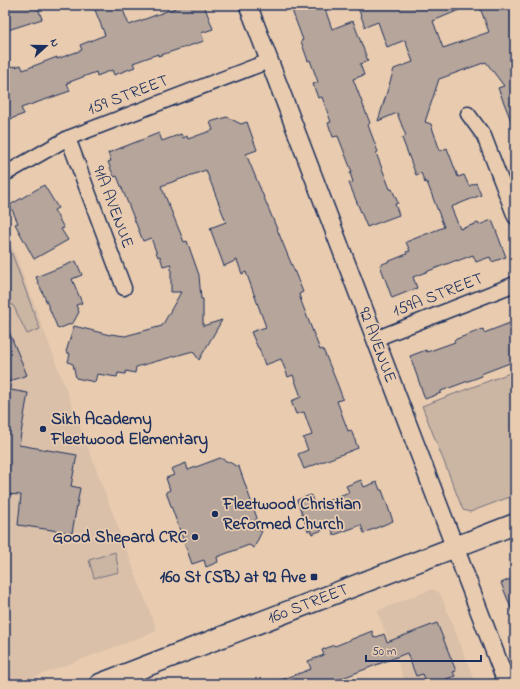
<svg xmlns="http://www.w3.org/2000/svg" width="520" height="689" font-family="'Indie Flower',sans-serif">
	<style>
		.built { fill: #dac0a9 }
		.green { fill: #cbb5a3; stroke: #737280 }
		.building { fill: #b6a59b; stroke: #1b2f5e }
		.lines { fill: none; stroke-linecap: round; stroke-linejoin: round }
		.minor-casing { stroke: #1b2f5e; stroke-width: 17 }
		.tertiary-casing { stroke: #1b2f5e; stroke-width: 20 }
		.secondary-casing { stroke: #1b2f5e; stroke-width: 23 }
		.minor { stroke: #e9ccaf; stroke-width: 14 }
		.tertiary { stroke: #e9ccaf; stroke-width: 17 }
		.secondary { stroke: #e9ccaf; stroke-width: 20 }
		.poi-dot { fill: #1b2f5e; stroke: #e9ccaf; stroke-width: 1.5 }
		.labels { text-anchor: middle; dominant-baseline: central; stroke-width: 3.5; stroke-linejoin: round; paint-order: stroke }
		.street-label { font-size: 17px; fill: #1b2f5e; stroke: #e9ccaf }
		.poi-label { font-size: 17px; font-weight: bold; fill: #1b2f5e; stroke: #e9ccaf; text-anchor: start }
	</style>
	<rect width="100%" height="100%" fill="#e9ccaf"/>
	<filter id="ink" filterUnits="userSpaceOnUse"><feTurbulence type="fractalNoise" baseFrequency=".025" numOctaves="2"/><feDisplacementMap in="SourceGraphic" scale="8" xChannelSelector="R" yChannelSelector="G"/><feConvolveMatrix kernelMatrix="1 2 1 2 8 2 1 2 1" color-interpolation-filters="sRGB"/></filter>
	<g filter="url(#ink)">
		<g class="built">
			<polygon points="5,227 157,631 16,684 5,684"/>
			<polygon points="432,589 440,593 476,684 406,684 377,611"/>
		</g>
		<g class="green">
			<polygon points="5,235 40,329 27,334 14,307 9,301 5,292"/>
			<polygon points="515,371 515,495 470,512 463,510 422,406"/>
			<polygon points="115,552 119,572 94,578 89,560"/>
		</g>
		<g class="building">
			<polygon points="5,5 37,5 42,19 5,31"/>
			<polygon points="93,5 121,5 129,25 175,8 174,5 204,5 213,29 201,33 204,41 158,56 158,54 133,63 135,67 114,75 112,70 97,76 96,72 67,83 70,91 21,108 24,114 8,120 5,111 5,69 14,66 15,67 21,65 23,70 57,57 57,59 82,50 80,45 105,35"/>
			<polygon points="290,5 320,5 322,10 325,9 332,29 353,21 368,61 360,64 364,75 353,79 370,123 368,125 378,152 376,153 390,189 392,189 398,203 395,204 399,215 367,227 349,183 353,182 350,173 352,172 338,136 333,137 328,123 331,122 322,97 318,98 313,84 318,82 310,60 308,61 301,41 303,40"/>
			<polygon points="357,5 471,5 433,21 443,48 489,32 479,5 515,5 515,128 514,128 498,88 504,86 486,62 439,79 425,122 431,124 440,151 447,148 458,177 464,175 469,186 476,183 481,195 451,207 460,229 478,223 479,225 492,220 506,257 492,262 490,257 476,262 473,255 457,261 457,260 413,277 417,288 392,298 380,265 407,254 406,252 410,251 406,242 444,227 427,182 425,183 421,173 416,175 402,138 406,136 397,113 378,121 394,69 413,62 405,40 387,47 378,22 365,27"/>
			<polygon points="227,117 241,124 247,122 257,150 246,154 303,292 299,294 301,301 320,350 323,349 337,383 343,399 337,401 348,431 351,430 358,448 304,469 298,454 308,450 303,438 312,435 304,412 296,414 291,401 301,397 293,375 288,377 281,359 265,365 259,348 258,348 251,332 266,327 246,272 242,274 237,260 224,266 210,228 226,222 206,170 161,186 184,242 187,241 199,275 201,299 203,299 203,326 222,320 199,360 193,351 136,367 135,373 126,371 125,374 118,373 117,377 97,374 95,382 76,378 73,364 68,362 70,354 66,352 74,326 110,335 111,334 125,336 162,326 181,292 171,292 171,264 163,266 160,256 158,257 151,238 143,241 117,176 114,177 108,162 111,161 108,153 159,133 162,141 181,134 183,138 187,136 188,139 213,130 210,122"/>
			<polygon points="44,185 58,208 54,210 64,228 61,229 68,240 34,259 15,224 18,223 10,205"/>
			<polygon points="76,261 82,275 72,279 82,303 76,305 79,312 73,323 58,329 36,277"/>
			<polygon points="515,321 515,361 481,374 482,376 441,391 441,393 425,399 410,356 426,350 427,352 455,342 454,340 483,329 484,333"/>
			<polygon points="5,322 27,375 5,383"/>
			<polygon points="5,389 28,393 19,445 77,455 71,486 80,488 72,533 18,525 21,495 5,494"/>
			<polygon points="220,458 239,467 257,518 252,527 262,531 254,548 249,545 217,557 218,562 206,567 204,560 192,564 166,492 170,490 166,478 174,475 171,469 186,463 188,470"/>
			<polygon points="361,480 364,487 377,482 380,490 382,490 393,521 364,533 361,525 334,535 331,527 312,534 310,530 308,531 297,500 311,495 315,506 349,492 346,486"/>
			<polygon points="515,577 515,615 514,615 501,583"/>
			<polygon points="437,623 456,671 453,672 455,676 446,679 447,681 439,684 427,684 423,674 416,676 407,653 327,684 274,684 273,683 311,669 308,661 324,655 322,650 334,645 335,646 372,631 374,638 384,634 387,642"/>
		</g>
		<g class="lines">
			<defs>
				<g id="minor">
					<polyline points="468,114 484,136 515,217"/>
					<polyline points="68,138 124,288"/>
					<polyline points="5,174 68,138 269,61"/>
					<polyline points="375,339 515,284"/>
				</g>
				<polyline id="tertiary" points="248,5 507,684"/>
				<polyline id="secondary" points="100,684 515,524"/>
			</defs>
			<use href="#minor" class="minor-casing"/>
			<use href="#tertiary" class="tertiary-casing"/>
			<use href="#secondary" class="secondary-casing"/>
			<use href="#minor" class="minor"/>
			<use href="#tertiary" class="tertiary"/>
			<use href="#secondary" class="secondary"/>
		</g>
	</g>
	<g class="poi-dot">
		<circle cx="43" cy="429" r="4"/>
		<circle cx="215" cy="514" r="4"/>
		<circle cx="195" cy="537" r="4"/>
		<rect x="310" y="573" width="8" height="8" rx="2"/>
	</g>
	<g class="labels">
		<g class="street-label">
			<text transform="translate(128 95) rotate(-21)">159 STREET</text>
			<text transform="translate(113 207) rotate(69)">91A AVENUE</text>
			<text transform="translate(438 295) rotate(-21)">159A STREET</text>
			<text transform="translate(377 345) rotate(69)">92 AVENUE</text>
			<text transform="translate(308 604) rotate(-21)">160 STREET</text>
		</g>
		<g class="poi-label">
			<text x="51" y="419">Sikh Academy<tspan x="51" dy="20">Fleetwood Elementary</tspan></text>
			<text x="223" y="504">Fleetwood Christian<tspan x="223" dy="20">Reformed Church</tspan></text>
			<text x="187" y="537" text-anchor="end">Good Shepard CRC</text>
			<text x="306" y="577" text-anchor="end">160 St (SB) at 92 Ave</text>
		</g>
	</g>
	<rect width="520" height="689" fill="none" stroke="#e9ccaf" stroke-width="20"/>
	<rect x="10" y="10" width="500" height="669" fill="none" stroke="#1b2f5e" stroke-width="1.5" filter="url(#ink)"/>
	<g transform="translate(46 46) rotate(69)" stroke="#e9ccaf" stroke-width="3" paint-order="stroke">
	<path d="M0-3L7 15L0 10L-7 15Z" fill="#1b2f5e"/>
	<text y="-6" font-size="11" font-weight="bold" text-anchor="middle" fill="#1b2f5e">N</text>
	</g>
	<path d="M366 655v6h115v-6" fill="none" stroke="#1b2f5e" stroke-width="2"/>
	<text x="372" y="655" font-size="12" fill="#1b2f5e" stroke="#e9ccaf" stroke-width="3" paint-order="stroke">50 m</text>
</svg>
